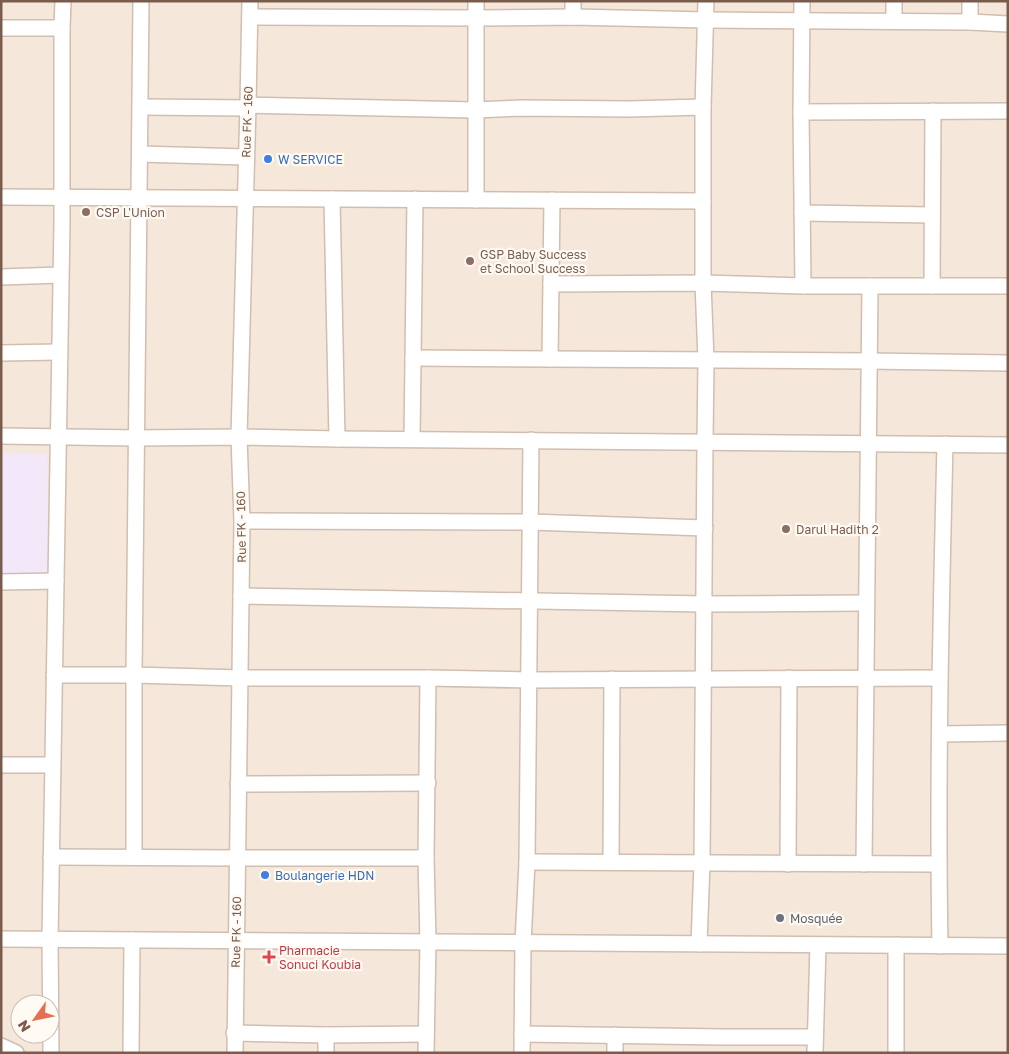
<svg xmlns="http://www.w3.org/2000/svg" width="1009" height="1054" font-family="'Golos Text',sans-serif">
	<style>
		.residential { fill: #f5e8da; fill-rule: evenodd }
		.education { fill: #f3e8fa }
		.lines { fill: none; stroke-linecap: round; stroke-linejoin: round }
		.minor-casing { stroke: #d1beb0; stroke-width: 18 }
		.minor { stroke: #fff; stroke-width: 15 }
		.shop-dot { fill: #3f7fe0; stroke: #fffaf3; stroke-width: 2 }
		.education-dot { fill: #8d6e63; stroke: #fffaf3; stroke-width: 2 }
		.worship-dot { fill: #6b7280; stroke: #fffaf3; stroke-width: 2 }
		.health-dot { fill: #e0444e; stroke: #fffaf3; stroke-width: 2 }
		.labels { text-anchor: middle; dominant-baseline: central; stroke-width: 4.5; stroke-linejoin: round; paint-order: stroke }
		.street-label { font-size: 12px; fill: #7a5c4d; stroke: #fffaf3 }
		.shop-label { font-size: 12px; fill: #366cbe; stroke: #fffaf3; text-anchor: start }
		.education-label { font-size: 12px; fill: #785e54; stroke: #fffaf3; text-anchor: start }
		.worship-label { font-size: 12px; fill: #5b616d; stroke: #fffaf3; text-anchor: start }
		.health-label { font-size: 12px; fill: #be3a42; stroke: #fffaf3; text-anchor: start }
	</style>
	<rect width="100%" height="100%" fill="#fdf6ec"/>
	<path class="residential" d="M1 1H1008V1053H1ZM20 1004H50V1034H20Z"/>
	<polygon class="education" points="1,453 47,454 48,576 1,576"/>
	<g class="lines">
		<defs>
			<g id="minor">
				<polyline points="476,1 476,200"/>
				<polyline points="802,1 801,112 803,286"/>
				<polyline points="894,1 894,21"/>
				<polyline points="970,1 970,22"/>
				<polyline points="250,17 476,18 573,17 706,20 970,22 1008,24"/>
				<polyline points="573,17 573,1"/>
				<polyline points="1,28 62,28"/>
				<polyline points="248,105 475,110 522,108 629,109 703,107"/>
				<polyline points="141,107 248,108"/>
				<polyline points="801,112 1008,111"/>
				<polyline points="140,154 246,157"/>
				<polyline points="1,197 703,201"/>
				<polyline points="332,199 337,439"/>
				<polyline points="802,213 932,215"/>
				<polyline points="1,277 60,275"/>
				<polyline points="551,284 703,283 803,286 1008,286"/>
				<polyline points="932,286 933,111"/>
				<polyline points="1,353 59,352"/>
				<polyline points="413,358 868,361 1008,363"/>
				<polyline points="550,359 552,200"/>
				<polyline points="1,436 136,438 239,437 337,439 1008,445"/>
				<polyline points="412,439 415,199"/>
				<polyline points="242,521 530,522 705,528"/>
				<polyline points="1,582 56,581"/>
				<polyline points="241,596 704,604 866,603"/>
				<polyline points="54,675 134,675 240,678 428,678 529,680 940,678"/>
				<polyline points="940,734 1008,733"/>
				<polyline points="1,765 52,765"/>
				<polyline points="238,784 428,783"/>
				<polyline points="51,857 237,858 426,858"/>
				<polyline points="134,857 134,675 141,1"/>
				<polyline points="527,862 938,864"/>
				<polyline points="611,862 612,679"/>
				<polyline points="788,864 789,678"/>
				<polyline points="864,864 870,286"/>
				<polyline points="1,939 1008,946"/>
				<polyline points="699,944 702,863 705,442 706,360 703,283 703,107 706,1"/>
				<path d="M940 946C937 778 941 611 945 444"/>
				<polyline points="234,1033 326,1035 426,1034"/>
				<polyline points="522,1034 723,1037 815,1037"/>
				<polyline points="326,1035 326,1053"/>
				<polyline points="1,1046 16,1053"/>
				<polyline points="51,1053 50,939 62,223 62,28 63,1"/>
				<polyline points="131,1053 132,940"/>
				<polyline points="235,1053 242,521 239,437 248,105 250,1"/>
				<polyline points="426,1053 428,942 426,858 428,678"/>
				<polyline points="522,1053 523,943 527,862 531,440"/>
				<polyline points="615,1053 615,1035"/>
				<polyline points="815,1053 818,945"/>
				<polyline points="896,1053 896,945"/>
			</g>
		</defs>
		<use href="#minor" class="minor-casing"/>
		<use href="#minor" class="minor"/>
	</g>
	<g class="shop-dot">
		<circle cx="268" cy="159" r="5"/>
		<circle cx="265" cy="875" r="5"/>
	</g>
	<g class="education-dot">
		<circle cx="86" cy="212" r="5"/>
		<circle cx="470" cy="261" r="5"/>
		<circle cx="786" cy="529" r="5"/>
	</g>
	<circle class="worship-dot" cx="780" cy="918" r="5"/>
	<path class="health-dot" d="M266.5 949.5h5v5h5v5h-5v5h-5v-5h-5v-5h5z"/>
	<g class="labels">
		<g class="street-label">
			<text transform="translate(247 122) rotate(-88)">Rue FK - 160</text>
			<text transform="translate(241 527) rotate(-91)">Rue FK - 160</text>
			<text transform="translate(236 932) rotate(-89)">Rue FK - 160</text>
		</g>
		<g class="shop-label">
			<text x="278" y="159">W SERVICE</text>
			<text x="275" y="875">Boulangerie HDN</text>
		</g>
		<g class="education-label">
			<text x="96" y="212">CSP L'Union</text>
			<text x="480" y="254">GSP Baby Success<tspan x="480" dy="14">et School Success</tspan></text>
			<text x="796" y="529">Darul Hadith 2</text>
		</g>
		<g class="worship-label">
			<text x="790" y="918">Mosquée</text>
		</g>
		<g class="health-label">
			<text x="279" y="950">Pharmacie<tspan x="279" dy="14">Sonuci Koubia</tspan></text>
		</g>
	</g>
	<rect width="1009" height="1054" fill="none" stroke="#7a5c4d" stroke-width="5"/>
	<g transform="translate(35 1019) rotate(237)"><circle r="24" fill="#fffaf3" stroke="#cabbb1"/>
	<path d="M0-4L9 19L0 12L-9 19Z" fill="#e76f51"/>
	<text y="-8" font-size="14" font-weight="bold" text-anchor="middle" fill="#7a5c4d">N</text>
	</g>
</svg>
